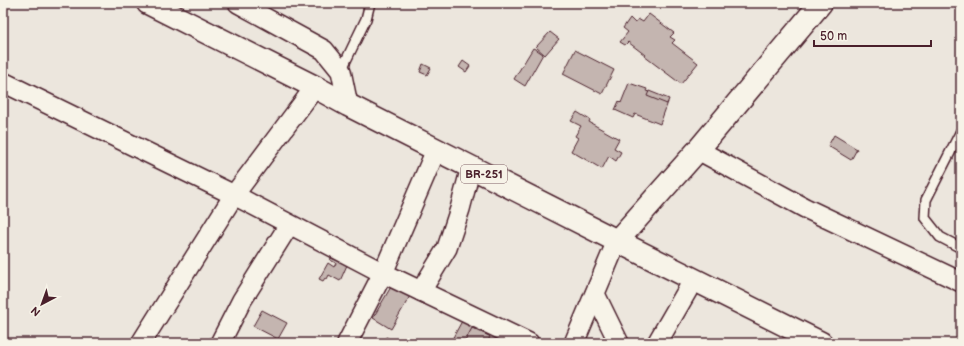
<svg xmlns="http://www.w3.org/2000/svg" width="964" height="346" font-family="'Balsamiq Sans',sans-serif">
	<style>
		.building { fill: #c4b5b0; stroke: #4a1f2b }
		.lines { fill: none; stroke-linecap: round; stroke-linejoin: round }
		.service-casing { stroke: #4a1f2b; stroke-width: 12 }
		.minor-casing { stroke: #4a1f2b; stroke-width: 22 }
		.tertiary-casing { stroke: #4a1f2b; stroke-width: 25 }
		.primary-casing { stroke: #4a1f2b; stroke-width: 25 }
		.service { stroke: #f7f3e8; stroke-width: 9 }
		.minor { stroke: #f7f3e8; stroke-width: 19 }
		.tertiary { stroke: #f7f3e8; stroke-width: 22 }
		.primary { stroke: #f7f3e8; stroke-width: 22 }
		.labels { text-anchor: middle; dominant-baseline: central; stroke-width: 3; stroke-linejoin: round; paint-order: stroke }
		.shield { fill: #f7f3e8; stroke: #7e5f64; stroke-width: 1 }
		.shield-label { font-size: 11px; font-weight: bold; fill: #4a1f2b }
	</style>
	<rect width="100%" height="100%" fill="#ece6dd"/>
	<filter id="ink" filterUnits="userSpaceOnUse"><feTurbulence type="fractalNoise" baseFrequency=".025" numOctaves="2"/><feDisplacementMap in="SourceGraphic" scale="8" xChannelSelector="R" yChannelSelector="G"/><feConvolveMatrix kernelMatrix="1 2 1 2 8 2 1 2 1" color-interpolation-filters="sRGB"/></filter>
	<g filter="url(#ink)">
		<g class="building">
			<polygon points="649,14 674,33 670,37 675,40 672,43 698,63 681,84 644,56 645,55 628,42 625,45 620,42 628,32 623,28 630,18 635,23 638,19 643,22"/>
			<polygon points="550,32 559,39 545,55 536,47"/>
			<polygon points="533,48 537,50 543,54 525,86 514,79"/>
			<polygon points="575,50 614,70 602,94 563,74"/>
			<polygon points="463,61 470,66 466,72 459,67"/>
			<polygon points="423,64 431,68 427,75 420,72"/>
			<polygon points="629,83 647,89 646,91 652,93 651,95 668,102 660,124 635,114 633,118 615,110 619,101 621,103"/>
			<polygon points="649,91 669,99 667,104 647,96"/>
			<polygon points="577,112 590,120 589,122 619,139 614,148 621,152 616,161 609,156 602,169 571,151 578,138 575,136 581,126 571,121"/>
			<polygon points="834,135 857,149 851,160 828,146"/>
			<polygon points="331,258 347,265 340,281 329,275 327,279 325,278 323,281 319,279 328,263 334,267 336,263 330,260"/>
			<polygon points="392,285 410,296 391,329 373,318"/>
			<polygon points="262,310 287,323 278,339 253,326"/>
			<polygon points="462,321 473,327 464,343 450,343"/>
			<polygon points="472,328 489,336 490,337 487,343 464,343"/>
			<polygon points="386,337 397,343 383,343"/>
		</g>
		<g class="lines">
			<defs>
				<g id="service">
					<polyline points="341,71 366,19 370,3"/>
					<polyline points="961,131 926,200 925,218 940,237 961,248"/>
				</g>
				<g id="minor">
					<polyline points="238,3 324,50 341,71 348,105"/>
					<polyline points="3,82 234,195 383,273 529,343"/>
					<polyline points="698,150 805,208 961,282"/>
					<polyline points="421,291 447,248 460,209 471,167"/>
					<polyline points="595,294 619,343"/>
					<polyline points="141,343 234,195 315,87"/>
					<polyline points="220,343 242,300 289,225"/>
					<polyline points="347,343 383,273 436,150"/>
					<polyline points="574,343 617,241"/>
					<polyline points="657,343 694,279"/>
				</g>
				<polyline id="tertiary" points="617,241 698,150 821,3"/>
				<polyline id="primary" points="148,3 315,87 348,105 617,241 821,343"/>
			</defs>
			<use href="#service" class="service-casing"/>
			<use href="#minor" class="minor-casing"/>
			<use href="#tertiary" class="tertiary-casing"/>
			<use href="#primary" class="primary-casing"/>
			<use href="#service" class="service"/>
			<use href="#minor" class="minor"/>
			<use href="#tertiary" class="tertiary"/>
			<use href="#primary" class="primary"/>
		</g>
	</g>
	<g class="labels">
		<rect class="shield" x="461" y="165" width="46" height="18" rx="3"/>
		<g class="shield-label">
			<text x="484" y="174">BR-251</text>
		</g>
	</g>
	<rect width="964" height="346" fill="none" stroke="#f7f3e8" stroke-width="16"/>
	<rect x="8" y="8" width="948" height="330" fill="none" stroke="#4a1f2b" stroke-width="1.5" filter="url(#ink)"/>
	<g transform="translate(42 304) rotate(221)" stroke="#f7f3e8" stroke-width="3" paint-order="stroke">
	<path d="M0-3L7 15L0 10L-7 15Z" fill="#4a1f2b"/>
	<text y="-6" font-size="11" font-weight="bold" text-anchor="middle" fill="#4a1f2b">N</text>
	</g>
	<path d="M814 40v6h117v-6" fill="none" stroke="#4a1f2b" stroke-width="2"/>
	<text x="820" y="40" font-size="12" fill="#4a1f2b" stroke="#f7f3e8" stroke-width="3" paint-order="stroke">50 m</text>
</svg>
